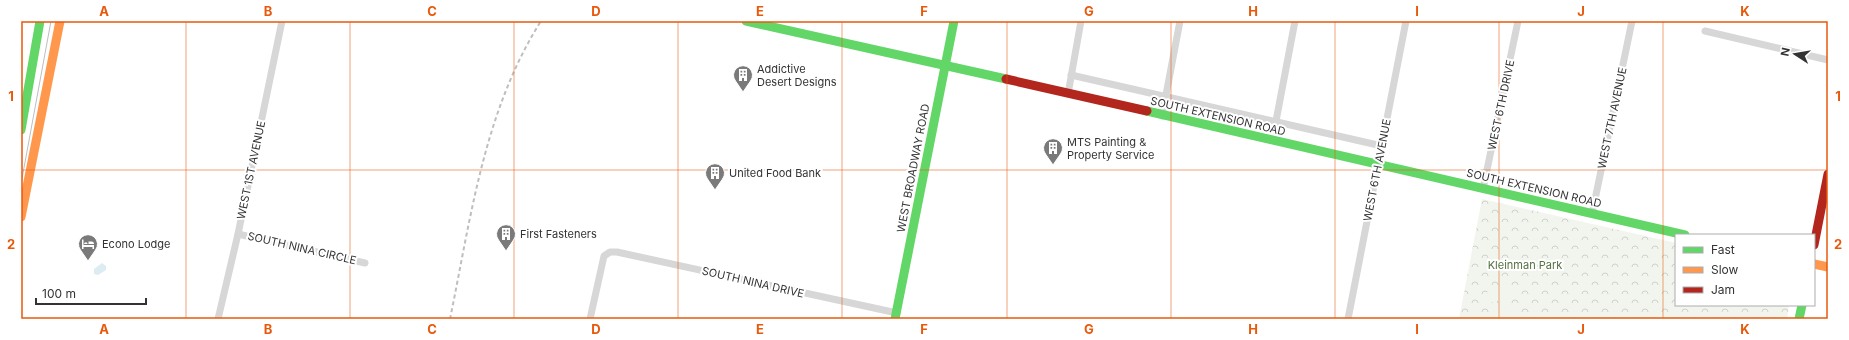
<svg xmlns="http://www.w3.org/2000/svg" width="1849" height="340" font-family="Inter,sans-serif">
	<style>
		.park { fill: url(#park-crowns) }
		.pitch { fill: #f1f5ed }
		.water { fill: #ddebf3 }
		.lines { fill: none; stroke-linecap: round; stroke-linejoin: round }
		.street { stroke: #d7d7d7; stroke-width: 7 }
		.fast { stroke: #63d668; stroke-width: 9 }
		.slow { stroke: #ff974d; stroke-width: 9 }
		.jam { stroke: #b3261e; stroke-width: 9 }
		.tram { stroke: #bebebe; stroke-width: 1 }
		.rail { stroke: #bebebe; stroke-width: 2; stroke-dasharray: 4 3; stroke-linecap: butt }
		.grid { fill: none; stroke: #e8590c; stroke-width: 1; stroke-opacity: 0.55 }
		.labels { text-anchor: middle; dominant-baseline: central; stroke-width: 4; stroke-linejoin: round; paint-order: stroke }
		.poi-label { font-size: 11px; fill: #333; stroke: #fff; text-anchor: start }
		.street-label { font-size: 11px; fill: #333; stroke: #fff }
		.park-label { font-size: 11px; fill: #56703f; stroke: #fff }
		.neatline { fill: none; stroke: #e8590c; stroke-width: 1.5 }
		.grid-label { font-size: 13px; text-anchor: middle; font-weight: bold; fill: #e8590c }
	</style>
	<defs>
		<pattern id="park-crowns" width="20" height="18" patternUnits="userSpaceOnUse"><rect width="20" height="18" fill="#f1f5ed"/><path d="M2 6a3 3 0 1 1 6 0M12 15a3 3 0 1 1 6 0" fill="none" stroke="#cfd2cc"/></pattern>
	</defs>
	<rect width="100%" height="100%" fill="#fff"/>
	<polygon class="park" points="1482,199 1676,243 1676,305 1789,305 1787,319 1459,319"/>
	<g class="pitch">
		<polygon points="1512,286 1514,297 1489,303 1487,292"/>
		<polygon points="1516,306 1519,317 1510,319 1493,319 1491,311"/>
	</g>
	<polygon class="water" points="102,263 106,266 106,270 98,275 94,274 94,269"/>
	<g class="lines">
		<g class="street">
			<polyline points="1705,31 1828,60"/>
			<polyline points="1071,75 1382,146"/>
			<polyline points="1068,94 1081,21"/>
			<polyline points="1162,116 1180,21"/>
			<polyline points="1276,121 1295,21"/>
			<polyline points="1483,189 1518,21"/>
			<polyline points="1592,214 1632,21"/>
			<polyline points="238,234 365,263"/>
			<polyline points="218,319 238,234 282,21"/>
			<polyline points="590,319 604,256 610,252 617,252 897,313"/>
			<polyline points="1348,319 1406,21"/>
		</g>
		<g class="fast">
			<polyline points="746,21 1006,79"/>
			<polyline points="1147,111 1685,235"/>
			<polyline points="21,130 40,21"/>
			<polyline points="895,319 954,21"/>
			<polyline points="1799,319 1802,305"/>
		</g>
		<g class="slow">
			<polyline points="21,217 60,21"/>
			<polyline points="1814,264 1828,267"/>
		</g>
		<g class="jam">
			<polyline points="1006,79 1147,111"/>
			<polyline points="1814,245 1828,174"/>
		</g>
		<polyline class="tram" points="21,184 51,21"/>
		<path class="rail" d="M450 319C471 217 484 111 541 21"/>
	</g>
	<path class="grid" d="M186 21V319M350 21V319M514 21V319M678 21V319M842 21V319M1007 21V319M1171 21V319M1335 21V319M1499 21V319M1663 21V319M21 170H1828"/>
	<defs>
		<symbol id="building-pin" viewBox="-11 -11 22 30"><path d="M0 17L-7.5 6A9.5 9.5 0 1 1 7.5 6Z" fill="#7a7a7a" stroke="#fff"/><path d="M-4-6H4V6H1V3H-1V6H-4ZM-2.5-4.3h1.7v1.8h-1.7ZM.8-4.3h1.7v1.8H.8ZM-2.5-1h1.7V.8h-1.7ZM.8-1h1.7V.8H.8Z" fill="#fff"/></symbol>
		<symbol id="hotel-pin" viewBox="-11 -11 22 30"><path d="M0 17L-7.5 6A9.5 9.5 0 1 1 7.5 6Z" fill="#7a7a7a" stroke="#fff"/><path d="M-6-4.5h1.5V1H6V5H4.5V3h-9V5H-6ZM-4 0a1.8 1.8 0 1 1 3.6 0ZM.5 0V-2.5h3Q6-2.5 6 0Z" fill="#fff"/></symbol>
	</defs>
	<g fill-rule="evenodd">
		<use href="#building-pin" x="732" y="64" width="22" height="30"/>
		<use href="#building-pin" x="1042" y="137" width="22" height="30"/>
		<use href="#building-pin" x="704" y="162" width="22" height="30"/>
		<use href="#building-pin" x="495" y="223" width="22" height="30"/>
		<use href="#hotel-pin" x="77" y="233" width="22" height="30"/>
	</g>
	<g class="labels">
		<g class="poi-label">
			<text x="757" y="69">Addictive<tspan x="757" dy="13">Desert Designs</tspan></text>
			<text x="1067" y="142">MTS Painting &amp;<tspan x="1067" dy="13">Property Service</tspan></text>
			<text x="729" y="173">United Food Bank</text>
			<text x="520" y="234">First Fasteners</text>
			<text x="102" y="244">Econo Lodge</text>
		</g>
		<g class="street-label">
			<text transform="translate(1501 105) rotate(-78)">WEST 6TH DRIVE</text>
			<text transform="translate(1218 116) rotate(13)">SOUTH EXTENSION ROAD</text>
			<text transform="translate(1612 118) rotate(-78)">WEST 7TH AVENUE</text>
			<text transform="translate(913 168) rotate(-79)">WEST BROADWAY ROAD</text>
			<text transform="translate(251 170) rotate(-78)">WEST 1ST AVENUE</text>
			<text transform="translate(1377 170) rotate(-79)">WEST 6TH AVENUE</text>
			<text transform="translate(1534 188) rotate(13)">SOUTH EXTENSION ROAD</text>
			<text transform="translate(302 248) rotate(13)">SOUTH NINA CIRCLE</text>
			<text transform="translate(753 282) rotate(13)">SOUTH NINA DRIVE</text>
		</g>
		<g class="park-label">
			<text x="1525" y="265">Kleinman Park</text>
		</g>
	</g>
	<rect width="1849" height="340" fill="none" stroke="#ffffff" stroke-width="44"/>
	<rect x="1675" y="234" width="140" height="72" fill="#ffffff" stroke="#adadad"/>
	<rect x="1683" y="247" width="20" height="6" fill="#63d668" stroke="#adadad"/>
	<text x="1711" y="254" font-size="12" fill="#333333">Fast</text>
	<rect x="1683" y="267" width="20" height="6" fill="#ff974d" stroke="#adadad"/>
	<text x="1711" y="274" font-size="12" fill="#333333">Slow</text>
	<rect x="1683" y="287" width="20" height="6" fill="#b3261e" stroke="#adadad"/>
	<text x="1711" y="294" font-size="12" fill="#333333">Jam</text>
	<g transform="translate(1795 54) rotate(282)" stroke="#ffffff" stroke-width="3" paint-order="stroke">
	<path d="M0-3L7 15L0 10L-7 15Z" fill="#333333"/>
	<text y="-6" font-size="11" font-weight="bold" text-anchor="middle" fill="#333333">N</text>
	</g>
	<path d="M36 298v6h110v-6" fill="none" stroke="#333333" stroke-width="2"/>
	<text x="42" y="298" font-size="12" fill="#333333" stroke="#ffffff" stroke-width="3" paint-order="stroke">100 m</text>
	<rect x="22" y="22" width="1805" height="296" class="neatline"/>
	<g class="grid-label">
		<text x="104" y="16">A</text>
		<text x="268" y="16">B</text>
		<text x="432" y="16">C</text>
		<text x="596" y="16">D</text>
		<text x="760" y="16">E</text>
		<text x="924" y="16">F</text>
		<text x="1089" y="16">G</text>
		<text x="1253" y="16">H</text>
		<text x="1417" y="16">I</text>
		<text x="1581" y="16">J</text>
		<text x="1745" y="16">K</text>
		<text x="11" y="101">1</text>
		<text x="1838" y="101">1</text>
		<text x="11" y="249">2</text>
		<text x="1838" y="249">2</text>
		<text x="104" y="334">A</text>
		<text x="268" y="334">B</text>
		<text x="432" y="334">C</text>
		<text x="596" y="334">D</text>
		<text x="760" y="334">E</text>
		<text x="924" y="334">F</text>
		<text x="1089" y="334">G</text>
		<text x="1253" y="334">H</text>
		<text x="1417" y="334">I</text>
		<text x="1581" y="334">J</text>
		<text x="1745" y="334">K</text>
	</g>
</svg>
